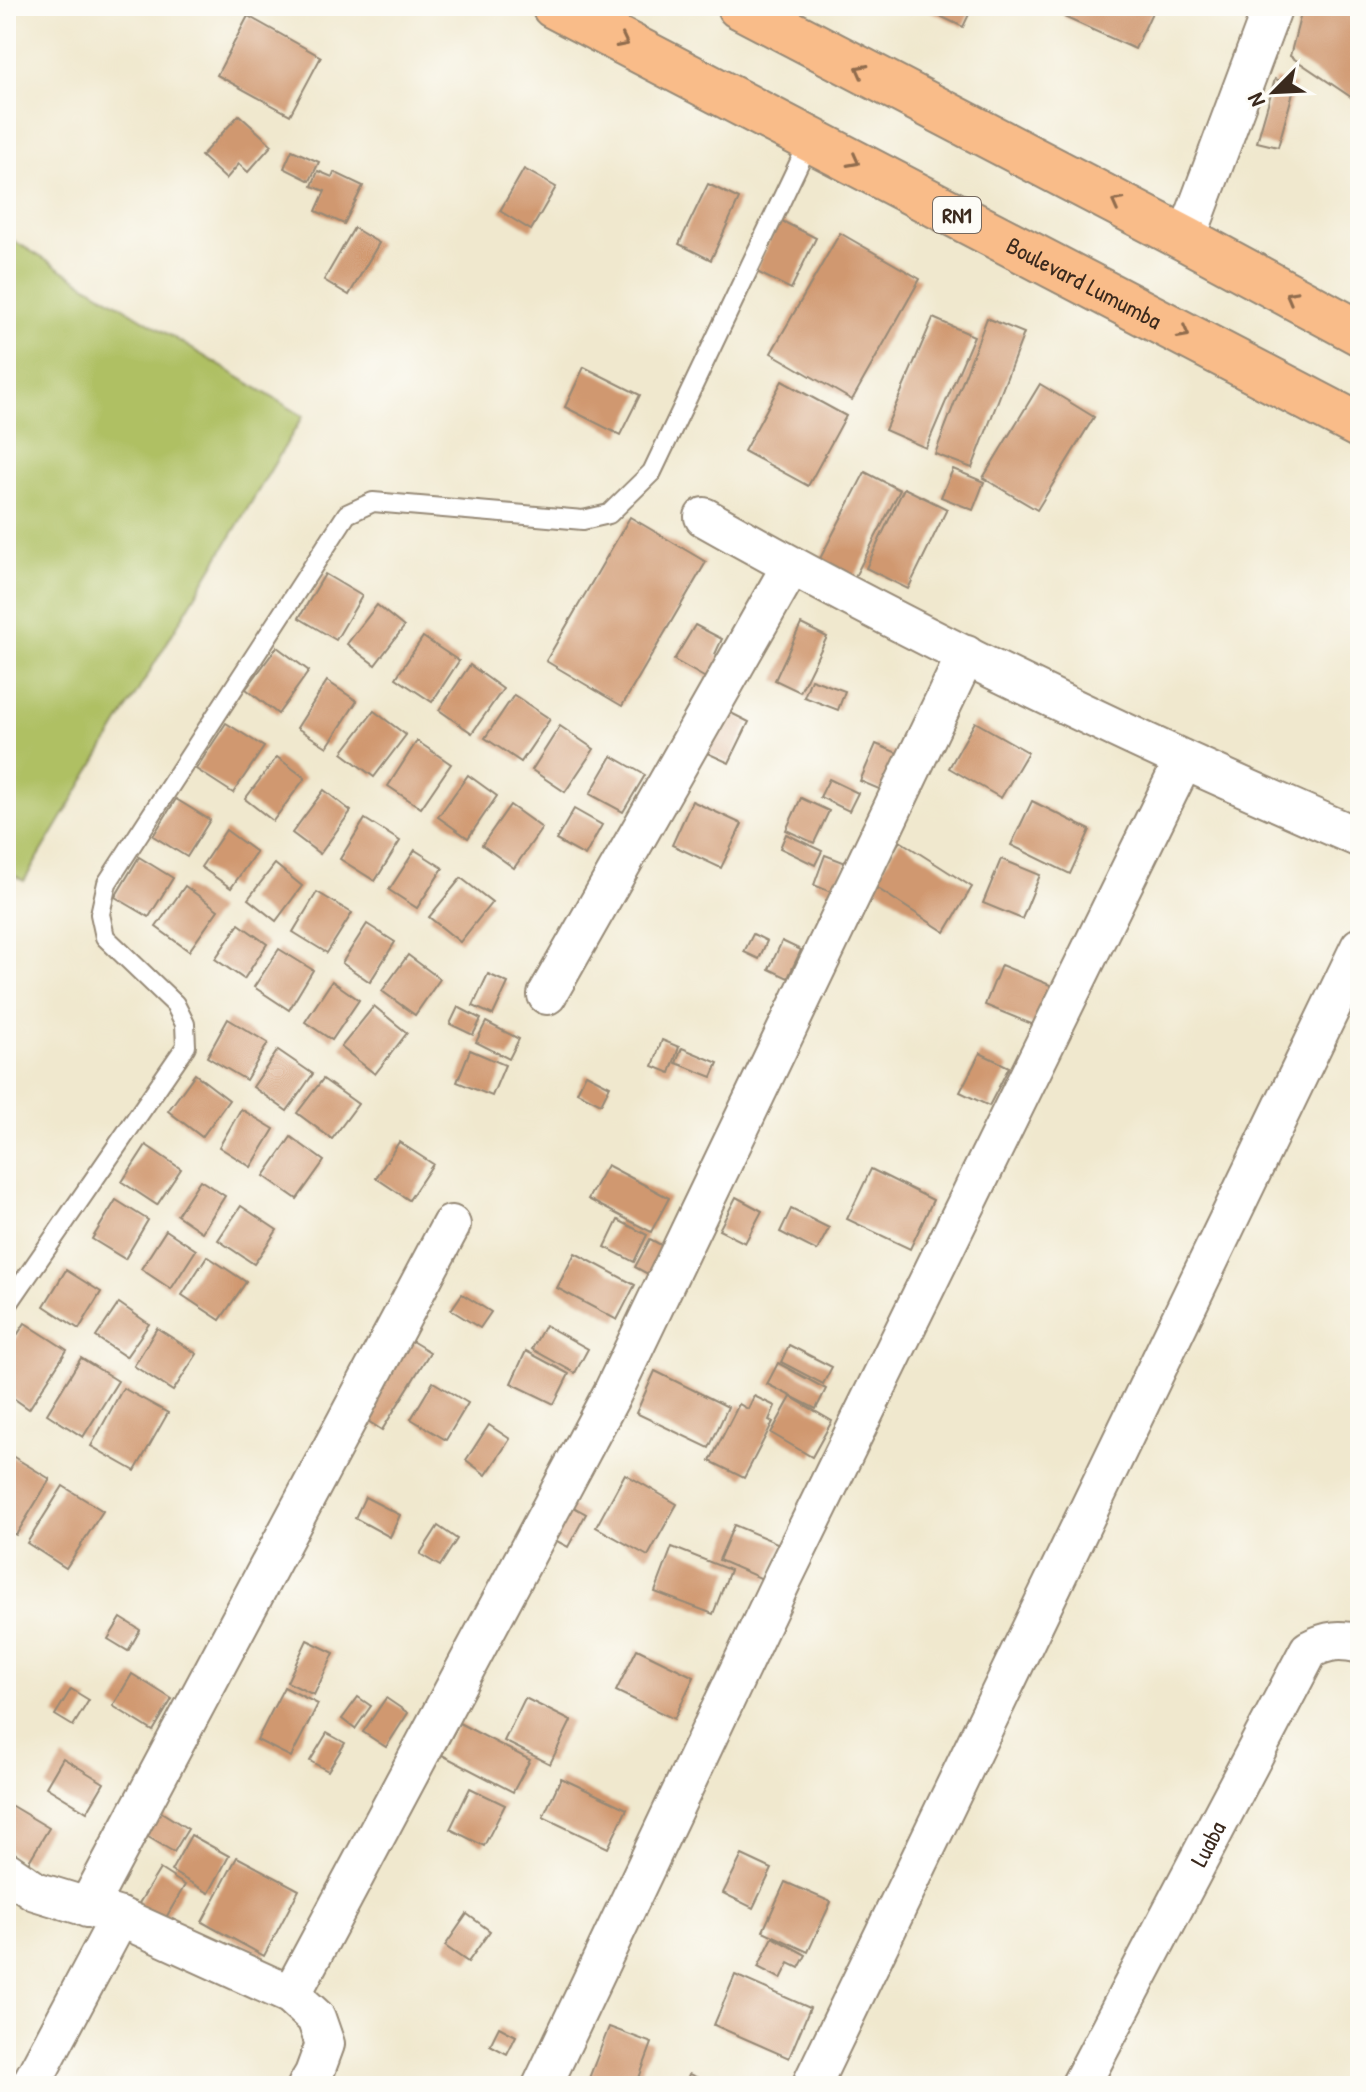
<svg xmlns="http://www.w3.org/2000/svg" width="1366" height="2092" font-family="'Patrick Hand',sans-serif">
	<style>
		.pitch { fill: #afc064; stroke: #757541; stroke-width: 2 }
		.building { fill: #d0986f }
		.lines { fill: none; stroke-linecap: round; stroke-linejoin: round }
		.lane-casing { stroke: #968976; stroke-width: 22 }
		.street-casing { stroke: #968976; stroke-width: 42 }
		.highway-casing { stroke: #968976; stroke-width: 48 }
		.lane { stroke: #fff; stroke-width: 18 }
		.street { stroke: #fff; stroke-width: 38 }
		.highway { stroke: #f9bc89; stroke-width: 44 }
		.oneway { stroke: #906c4e }
		.labels { text-anchor: middle; dominant-baseline: central; stroke-width: 8; stroke-linejoin: round; paint-order: stroke }
		.shield { fill: #fdfcf7; stroke: #75695f; stroke-width: 2 }
		.shield-label { font-size: 22px; font-weight: bold; fill: #3b2a1e }
		.street-label { font-size: 24px; fill: #3b2a1e; stroke: #fdfcf7 }
	</style>
	<rect width="100%" height="100%" fill="#fdfcf7"/>
	<filter id="ink" filterUnits="userSpaceOnUse"><feTurbulence type="fractalNoise" baseFrequency=".0125" numOctaves="2"/><feDisplacementMap in="SourceGraphic" scale="16" xChannelSelector="R" yChannelSelector="G"/><feConvolveMatrix kernelMatrix="1 2 1 2 8 2 1 2 1" color-interpolation-filters="sRGB"/></filter>
	<filter id="wash" filterUnits="userSpaceOnUse"><feTurbulence type="fractalNoise" baseFrequency=".006" numOctaves="4" result="noise"/><feDisplacementMap in="SourceGraphic" scale="32" xChannelSelector="R" yChannelSelector="G"/><feGaussianBlur stdDeviation="1.8" result="paint"/><feColorMatrix in="noise" values="0 0 0 0 0 0 0 0 0 0 0 0 0 0 0 0 0 1.4 0 .05"/><feComposite in="paint" operator="in"/></filter>
	<g filter="url(#wash)">
		<rect width="100%" height="100%" fill="#f0e8ce"/>
		<polygon class="pitch" points="6,236 303,416 24,881 6,870"/>
		<g id="blocks">
			<g class="building">
				<polygon points="919,6 973,6 963,27"/>
				<polygon points="1069,6 1155,6 1135,49 1064,17"/>
				<polygon points="1303,6 1360,6 1360,103 1290,56"/>
				<polygon points="248,16 321,57 290,115 217,75"/>
				<polygon points="1275,79 1295,85 1278,147 1257,142"/>
				<polygon points="239,115 272,145 248,172 239,164 226,179 201,156"/>
				<polygon points="292,150 319,162 310,181 284,168"/>
				<polygon points="524,169 556,187 531,230 500,211"/>
				<polygon points="318,171 332,177 334,172 363,186 344,224 316,211 325,191 312,186"/>
				<polygon points="708,184 739,199 711,260 679,244"/>
				<polygon points="780,220 816,238 791,289 755,271"/>
				<polygon points="354,228 379,243 349,295 324,280"/>
				<polygon points="840,233 920,279 852,400 771,353"/>
				<polygon points="933,318 974,336 926,448 885,430"/>
				<polygon points="987,318 1024,333 972,468 935,454"/>
				<polygon points="584,367 640,395 620,435 565,407"/>
				<polygon points="782,381 846,416 808,486 744,451"/>
				<polygon points="1040,384 1094,417 1037,510 983,478"/>
				<polygon points="953,469 984,482 973,510 941,497"/>
				<polygon points="865,472 900,490 847,592 812,574"/>
				<polygon points="904,488 947,509 908,589 866,568"/>
				<polygon points="630,517 706,562 622,706 546,661"/>
				<polygon points="325,574 362,596 336,640 299,618"/>
				<polygon points="377,605 404,627 375,665 347,644"/>
				<polygon points="801,624 827,637 800,692 775,680"/>
				<polygon points="695,625 722,639 715,654 723,659 711,681 674,660"/>
				<polygon points="423,637 459,661 432,702 396,678"/>
				<polygon points="277,647 309,671 278,714 246,689"/>
				<polygon points="470,665 503,689 472,733 439,710"/>
				<polygon points="811,679 845,691 838,710 804,697"/>
				<polygon points="327,681 357,701 327,747 297,728"/>
				<polygon points="514,695 550,719 521,762 485,738"/>
				<polygon points="725,710 749,722 729,763 705,752"/>
				<polygon points="374,711 406,735 374,777 342,753"/>
				<polygon points="975,722 1028,752 1001,798 949,768"/>
				<polygon points="226,723 264,747 233,793 196,769"/>
				<polygon points="560,726 594,749 565,792 532,770"/>
				<polygon points="417,741 451,764 421,808 388,786"/>
				<polygon points="876,744 902,755 886,792 860,781"/>
				<polygon points="612,756 645,775 623,812 590,794"/>
				<polygon points="277,757 305,778 273,821 245,799"/>
				<polygon points="468,775 497,796 468,838 438,817"/>
				<polygon points="829,779 858,793 849,811 820,797"/>
				<polygon points="324,790 351,811 320,854 292,833"/>
				<polygon points="801,798 829,811 814,843 786,830"/>
				<polygon points="176,799 210,820 187,857 153,836"/>
				<polygon points="692,801 742,824 721,868 672,845"/>
				<polygon points="1032,801 1090,830 1070,874 1011,845"/>
				<polygon points="510,805 542,828 514,868 482,845"/>
				<polygon points="574,809 602,825 585,856 556,840"/>
				<polygon points="365,819 400,841 375,881 340,859"/>
				<polygon points="226,830 256,852 231,888 201,867"/>
				<polygon points="786,834 822,851 815,865 780,848"/>
				<polygon points="900,841 972,887 945,932 872,885"/>
				<polygon points="415,850 443,868 417,908 389,890"/>
				<polygon points="825,855 846,863 833,893 814,885"/>
				<polygon points="139,857 173,878 149,917 115,897"/>
				<polygon points="1001,859 1040,875 1022,919 983,903"/>
				<polygon points="275,864 302,886 276,921 248,899"/>
				<polygon points="461,878 492,902 460,942 429,917"/>
				<polygon points="185,886 218,910 189,951 156,927"/>
				<polygon points="317,892 352,913 327,953 293,932"/>
				<polygon points="239,924 267,944 244,979 215,959"/>
				<polygon points="367,924 395,942 370,982 342,963"/>
				<polygon points="753,934 767,941 759,959 744,952"/>
				<polygon points="782,941 801,950 788,978 769,969"/>
				<polygon points="279,949 313,970 289,1010 254,987"/>
				<polygon points="408,955 440,979 415,1015 382,991"/>
				<polygon points="1001,965 1055,987 1039,1027 985,1005"/>
				<polygon points="488,974 508,983 493,1015 473,1006"/>
				<polygon points="332,981 359,1000 332,1040 305,1022"/>
				<polygon points="374,1006 407,1033 375,1074 341,1047"/>
				<polygon points="458,1007 481,1019 473,1035 450,1024"/>
				<polygon points="228,1019 268,1043 246,1080 207,1057"/>
				<polygon points="486,1022 519,1039 509,1059 476,1042"/>
				<polygon points="662,1040 679,1047 670,1073 653,1066"/>
				<polygon points="682,1048 718,1063 712,1077 676,1063"/>
				<polygon points="278,1050 313,1074 287,1111 253,1087"/>
				<polygon points="470,1050 505,1065 492,1096 457,1082"/>
				<polygon points="980,1053 1009,1067 989,1106 960,1092"/>
				<polygon points="195,1074 229,1100 202,1137 168,1111"/>
				<polygon points="586,1074 610,1086 601,1104 577,1092"/>
				<polygon points="323,1079 358,1104 332,1139 297,1113"/>
				<polygon points="241,1109 274,1129 251,1167 219,1147"/>
				<polygon points="291,1137 324,1161 297,1199 264,1176"/>
				<polygon points="399,1142 433,1164 409,1200 376,1178"/>
				<polygon points="146,1145 181,1169 157,1205 122,1182"/>
				<polygon points="607,1165 669,1198 651,1232 588,1199"/>
				<polygon points="871,1169 933,1200 910,1249 847,1219"/>
				<polygon points="200,1180 225,1196 202,1232 177,1215"/>
				<polygon points="736,1197 762,1211 745,1243 719,1230"/>
				<polygon points="116,1200 148,1220 125,1259 92,1239"/>
				<polygon points="241,1206 277,1230 254,1264 218,1240"/>
				<polygon points="791,1209 829,1228 817,1251 780,1232"/>
				<polygon points="618,1220 647,1235 634,1262 605,1247"/>
				<polygon points="166,1230 196,1250 171,1289 141,1269"/>
				<polygon points="650,1239 672,1251 657,1279 635,1267"/>
				<polygon points="575,1253 635,1285 617,1320 557,1288"/>
				<polygon points="207,1256 246,1282 220,1320 182,1295"/>
				<polygon points="66,1270 101,1292 79,1329 44,1306"/>
				<polygon points="462,1294 491,1312 480,1328 451,1310"/>
				<polygon points="119,1303 149,1324 126,1357 96,1337"/>
				<polygon points="25,1323 67,1350 29,1409 6,1393 6,1352"/>
				<polygon points="545,1325 588,1349 575,1373 532,1349"/>
				<polygon points="157,1328 197,1354 173,1391 134,1366"/>
				<polygon points="405,1337 430,1352 382,1430 357,1414"/>
				<polygon points="789,1345 832,1367 823,1384 781,1362"/>
				<polygon points="526,1351 569,1374 554,1404 511,1383"/>
				<polygon points="81,1358 118,1381 83,1437 47,1414"/>
				<polygon points="778,1363 826,1389 816,1409 767,1384"/>
				<polygon points="655,1371 728,1407 709,1448 636,1413"/>
				<polygon points="433,1382 468,1403 446,1440 411,1419"/>
				<polygon points="123,1388 168,1413 135,1471 91,1446"/>
				<polygon points="754,1396 775,1406 769,1420 773,1422 744,1478 710,1461 739,1404 748,1409"/>
				<polygon points="791,1397 832,1421 812,1457 771,1433"/>
				<polygon points="489,1425 510,1439 486,1475 466,1460"/>
				<polygon points="12,1456 50,1479 16,1535 6,1530 6,1467"/>
				<polygon points="625,1474 677,1504 648,1556 596,1527"/>
				<polygon points="63,1486 103,1511 66,1568 27,1543"/>
				<polygon points="365,1497 400,1515 390,1537 355,1518"/>
				<polygon points="570,1505 586,1514 568,1547 553,1539"/>
				<polygon points="734,1525 782,1545 767,1581 719,1560"/>
				<polygon points="438,1526 457,1539 440,1566 420,1554"/>
				<polygon points="672,1547 730,1570 713,1614 655,1592"/>
				<polygon points="121,1618 140,1630 128,1651 108,1639"/>
				<polygon points="307,1640 334,1653 314,1695 287,1682"/>
				<polygon points="637,1649 694,1677 674,1719 616,1691"/>
				<polygon points="132,1674 172,1699 153,1731 113,1706"/>
				<polygon points="284,1687 318,1704 291,1757 257,1740"/>
				<polygon points="71,1689 89,1700 73,1726 55,1715"/>
				<polygon points="358,1697 371,1706 355,1729 342,1719"/>
				<polygon points="386,1698 408,1713 386,1747 363,1732"/>
				<polygon points="525,1698 571,1721 550,1764 504,1741"/>
				<polygon points="459,1723 530,1760 513,1792 442,1755"/>
				<polygon points="327,1733 345,1743 328,1771 310,1761"/>
				<polygon points="63,1758 104,1783 87,1812 46,1787"/>
				<polygon points="561,1778 627,1809 608,1848 543,1817"/>
				<polygon points="470,1788 505,1805 484,1846 450,1829"/>
				<polygon points="12,1806 49,1828 28,1863 6,1848 6,1816"/>
				<polygon points="158,1810 188,1829 174,1852 143,1834"/>
				<polygon points="191,1835 229,1856 209,1893 171,1871"/>
				<polygon points="742,1855 772,1869 753,1908 723,1893"/>
				<polygon points="237,1857 299,1890 264,1956 202,1922"/>
				<polygon points="160,1869 185,1885 164,1921 138,1905"/>
				<polygon points="785,1882 831,1902 808,1952 763,1931"/>
				<polygon points="467,1914 490,1931 468,1962 445,1946"/>
				<polygon points="773,1937 806,1955 799,1968 789,1963 781,1979 758,1967"/>
				<polygon points="735,1975 810,2008 789,2058 714,2025"/>
				<polygon points="499,2027 516,2036 507,2054 490,2045"/>
				<polygon points="609,2027 652,2043 636,2086 586,2086"/>
				<polygon points="689,2074 716,2086 684,2086"/>
			</g>
		</g>
	</g>
	<g filter="url(#ink)">
		<use href="#blocks" fill-opacity="0" stroke="#968976" stroke-width="2"/>
		<g class="lines">
			<defs>
				<polyline id="lane" points="6,1307 186,1046 185,1024 175,1004 105,937 100,914 107,883 347,514 373,502 583,520 609,514 652,472 811,138"/>
				<g id="street">
					<polyline points="1186,239 1273,6"/>
					<path d="M704 517C916 637 1137 742 1360 838"/>
					<polyline points="547,995 791,566"/>
					<polyline points="6,1871 35,1891 120,1917 291,1995 316,2018 325,2044 314,2074 307,2086"/>
					<polyline points="87,1908 451,1225"/>
					<polyline points="291,1995 613,1392 966,655"/>
					<polyline points="30,2086 120,1917"/>
					<polyline points="542,2086 783,1578 1183,762"/>
					<polyline points="811,2086 1360,947"/>
					<path id="s1" d="M1080 2086 1309 1650C1328 1640 1340 1639 1360 1644"/>
				</g>
				<g id="highway">
					<path id="s2" d="M554 6 1360 426"/>
					<polyline points="739,6 1186,239 1360,333"/>
				</g>
			</defs>
			<use href="#lane" class="lane-casing"/>
			<use href="#street" class="street-casing"/>
			<use href="#highway" class="highway-casing"/>
			<use href="#lane" class="lane"/>
			<use href="#street" class="street"/>
			<use href="#highway" class="highway"/>
		</g>
		<defs><path id="oneway-chevron" d="M-2-3.5L2.5 0L-2 3.5" fill="none" stroke-width="1.6" stroke-linecap="round" stroke-linejoin="round" transform="scale(2)"/></defs>
		<g class="oneway">
			<use href="#oneway-chevron" transform="translate(623 42) rotate(27)"/>
			<use href="#oneway-chevron" transform="translate(861 70) rotate(-152)"/>
			<use href="#oneway-chevron" transform="translate(854 161) rotate(28)"/>
			<use href="#oneway-chevron" transform="translate(1117 203) rotate(-152)"/>
			<use href="#oneway-chevron" transform="translate(1291 296) rotate(-151)"/>
			<use href="#oneway-chevron" transform="translate(1184 333) rotate(28)"/>
		</g>
	</g>
	<g class="labels">
		<rect class="shield" x="933" y="197" width="48" height="36" rx="6"/>
		<g class="shield-label">
			<text x="957" y="215">RN1</text>
		</g>
		<g class="street-label">
			<text stroke="none"><textPath href="#s2" startOffset="598">Boulevard Lumumba</textPath></text>
			<text stroke="none"><textPath href="#s1" startOffset="274">Luaba</textPath></text>
		</g>
	</g>
	<rect width="1366" height="2092" fill="none" stroke="#fdfcf7" stroke-width="32"/>
	<g transform="translate(1274 92) rotate(246)" stroke="#fdfcf7" stroke-width="6" paint-order="stroke">
	<path d="M0-6L14 30L0 20L-14 30Z" fill="#3b2a1e"/>
	<text y="-12" font-size="22" font-weight="bold" text-anchor="middle" fill="#3b2a1e">N</text>
	</g>
</svg>
